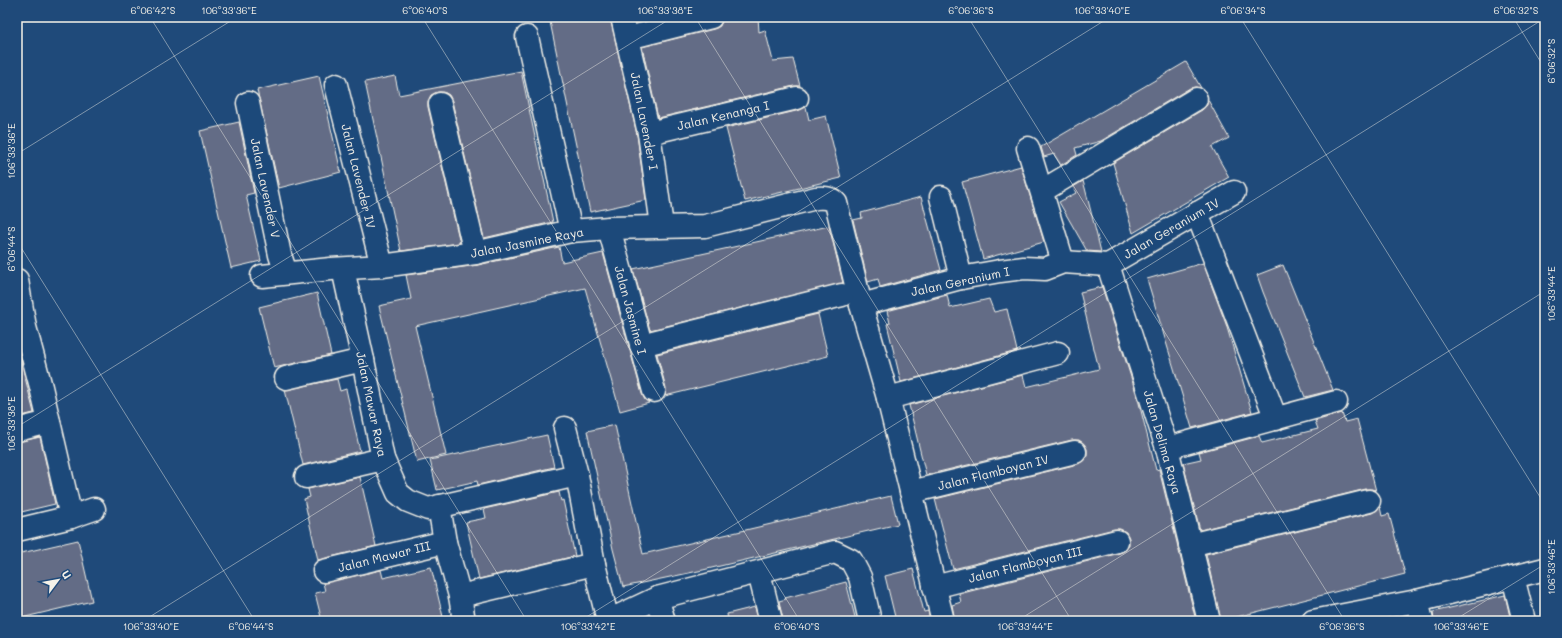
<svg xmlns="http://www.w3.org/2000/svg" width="1562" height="638" font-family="Mali,sans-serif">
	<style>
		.building { fill: #646c86; stroke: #f4f1e8 }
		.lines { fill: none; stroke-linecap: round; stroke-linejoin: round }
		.minor-casing { stroke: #f4f1e8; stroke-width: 25 }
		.minor { stroke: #1f4a7a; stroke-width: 22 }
		.ticks { fill: none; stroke: #f4f1e8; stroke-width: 1; stroke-opacity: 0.45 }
		.labels { text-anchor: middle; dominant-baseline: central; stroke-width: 3; stroke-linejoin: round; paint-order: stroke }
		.street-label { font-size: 12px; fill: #f4f1e8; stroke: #1f4a7a }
		.neatline { fill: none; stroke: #f4f1e8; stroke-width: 1.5 }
		.ticks-label { font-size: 10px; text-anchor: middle; fill: #f4f1e8 }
	</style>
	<rect width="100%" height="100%" fill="#1f4a7a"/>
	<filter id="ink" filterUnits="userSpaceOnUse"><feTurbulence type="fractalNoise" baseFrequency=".025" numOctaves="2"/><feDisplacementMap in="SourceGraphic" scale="8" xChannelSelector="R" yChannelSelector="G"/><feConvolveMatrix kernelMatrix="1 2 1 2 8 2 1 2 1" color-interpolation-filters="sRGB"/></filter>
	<g filter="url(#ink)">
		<g class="building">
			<polygon points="549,17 610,17 637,135 646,200 590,212"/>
			<polygon points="723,17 758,17 759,32 765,30 773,61 793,59 800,86 794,86 658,118 642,47 714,29 720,26"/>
			<polygon points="1186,62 1201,88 1195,87 1190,88 1101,141 1075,148 1077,155 1061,165 1054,154 1044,157 1041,147"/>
			<polygon points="521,71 553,222 484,238 452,101 449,95 444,92 438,92 431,95 428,101 428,107 460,243 401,251 365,82 395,76 399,95"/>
			<polygon points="319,76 341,172 279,188 257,90"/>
			<polygon points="1208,100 1229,138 1212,147 1229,177 1133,233 1113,163 1202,110 1207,105"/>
			<polygon points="806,107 809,120 826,116 841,178 745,201 726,128 800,110"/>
			<polygon points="239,122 254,193 246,195 261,261 231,268 200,131"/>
			<polygon points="1021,166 1044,242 983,259 962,182"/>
			<polygon points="1083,181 1085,188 1101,252 1087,251 1059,202 1076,193 1073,187"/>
			<polygon points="921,197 941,270 880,287 878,279 868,282 853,220 862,218 861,213"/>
			<polygon points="829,226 843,283 650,330 633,269"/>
			<polygon points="559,247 562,262 603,253 642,394 645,400 649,403 620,411 585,288 415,326 446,455 417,462 379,306 411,299 406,275 478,265"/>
			<polygon points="1203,263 1226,324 1252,412 1192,428 1147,279"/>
			<polygon points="1283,265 1298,302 1333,390 1305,397 1263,292 1257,275"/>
			<polygon points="1102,287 1138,399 1156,470 1159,469 1196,621 955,621 952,605 961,602 959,594 1120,553 1126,550 1129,545 1129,538 1126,532 1120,529 1114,529 953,569 935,499 1078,464 1083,461 1087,456 1087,449 1084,444 1079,440 1072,440 926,475 909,405 1023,375 1026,387 1099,369 1080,292"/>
			<polygon points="317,293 331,355 274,368 259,307"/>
			<polygon points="947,295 950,308 989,299 994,312 1007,309 1017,351 901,382 887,324 890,323 887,311"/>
			<polygon points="818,314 828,356 665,396 666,388 657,354"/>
			<polygon points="17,346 34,413 17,417"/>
			<polygon points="337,379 340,391 346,389 360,451 303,465 285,390"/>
			<polygon points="1342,413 1345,422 1357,419 1376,491 1372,489 1366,489 1200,530 1183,463 1201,459 1199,452 1259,436 1262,443 1318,429 1315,421"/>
			<polygon points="615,425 643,554 891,496 898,524 703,570 623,587 613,549 587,431"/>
			<polygon points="547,435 554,467 478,485 477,481 437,490 430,460"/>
			<polygon points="40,437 55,504 17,513 17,442"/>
			<polygon points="360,477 376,546 318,560 304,499 310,497 308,489"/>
			<polygon points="559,492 561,501 563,500 575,556 479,579 466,522 486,518 484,509"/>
			<polygon points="1380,507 1382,516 1389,514 1405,574 1221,621 1206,554 1372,513 1377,510"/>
			<polygon points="78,540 92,601 17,619 17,554"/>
			<polygon points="431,567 444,621 322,621 315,593 325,591 323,583 381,570 383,578"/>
			<polygon points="913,569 924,612 928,611 930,621 896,621 885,576"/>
			<polygon points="846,582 856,621 783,621 779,601 786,599 785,598"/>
			<polygon points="1505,595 1511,621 1434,621 1433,612"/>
			<polygon points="755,607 758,621 728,621 727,614"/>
		</g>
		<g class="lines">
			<defs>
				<g id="minor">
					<polyline points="622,17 649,133 662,226"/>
					<polyline points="527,37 571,231"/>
					<polyline points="628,38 711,17"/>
					<polyline points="336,85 382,266"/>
					<polyline points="248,103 280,255 284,267 284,273"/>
					<polyline points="440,104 475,253"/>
					<polyline points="649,133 797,98"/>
					<polyline points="1028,148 1063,262"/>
					<polyline points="1042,191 1196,99"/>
					<polyline points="941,197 961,278"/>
					<polyline points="1197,213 1276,419"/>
					<polyline points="609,228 654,391"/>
					<polyline points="1108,265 1167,448 1209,621"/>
					<polyline points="1108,265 1234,192"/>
					<polyline points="343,269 363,360 383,459 398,493 408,501 428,509 577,475"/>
					<path d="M262 276 331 269 382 266 475 253 571 231 609 228 705 226 816 198C823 197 832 198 836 203L861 305 888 398 943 621"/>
					<polyline points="17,280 25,327 41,387 71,517"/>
					<polyline points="861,305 961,278 1000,271 1024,268 1045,269 1063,262 1108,265"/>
					<polyline points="641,345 842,295"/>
					<polyline points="286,378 363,360"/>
					<polyline points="888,398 1058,353"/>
					<polyline points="565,428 577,475 594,564 608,621 657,598 835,552 851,560 860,577 870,621"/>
					<polyline points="17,430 49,422"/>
					<polyline points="1167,448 1336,402"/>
					<polyline points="306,477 383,459"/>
					<polyline points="911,492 1075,452"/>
					<polyline points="439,506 445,542 460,596 464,621"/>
					<polyline points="17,530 71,517 94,509"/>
					<polyline points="1190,545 1369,501"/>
					<polyline points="324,571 445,542"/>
					<polyline points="759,573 771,621"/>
					<polyline points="1513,577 1524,621"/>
					<polyline points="934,587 1117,541"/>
					<polyline points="460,596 594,564"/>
					<polyline points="657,598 664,621"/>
					<polyline points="1417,601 1422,621"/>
					<polyline points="1313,621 1417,601 1545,569"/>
				</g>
			</defs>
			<use href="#minor" class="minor-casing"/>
			<use href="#minor" class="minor"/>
		</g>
	</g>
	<path class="ticks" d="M150 17 527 621M422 17 800 621M695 17 1072 621M968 17 1345 621M1240 17 1545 505M1513 17 1545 69M17 154 237 17M17 241 255 621M17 427 673 17M143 621 1110 17M580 621 1545 18M1017 621 1545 291M1453 621 1545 564"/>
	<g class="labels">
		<g class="street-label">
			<text transform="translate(723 115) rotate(-13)">Jalan Kenanga I</text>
			<text transform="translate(645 121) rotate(79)">Jalan Lavender I</text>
			<text transform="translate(359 176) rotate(76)">Jalan Lavender IV</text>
			<text transform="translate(266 188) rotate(78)">Jalan Lavender V</text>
			<text transform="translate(1171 228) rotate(-30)">Jalan Geranium IV</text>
			<text transform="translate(527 242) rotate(-11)">Jalan Jasmine Raya</text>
			<text transform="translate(960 281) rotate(-12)">Jalan Geranium I</text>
			<text transform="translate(631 310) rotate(75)">Jalan Jasmine I</text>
			<text transform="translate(372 404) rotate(78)">Jalan Mawar Raya</text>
			<text transform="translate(1163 442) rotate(74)">Jalan Delima Raya</text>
			<text transform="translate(993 472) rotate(-14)">Jalan Flamboyan IV</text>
			<text transform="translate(384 556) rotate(-14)">Jalan Mawar III</text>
			<text transform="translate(1025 564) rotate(-14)">Jalan Flamboyan III</text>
		</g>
	</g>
	<rect width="1562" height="638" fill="none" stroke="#1f4a7a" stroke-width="44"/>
	<g transform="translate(58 580) rotate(58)" stroke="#1f4a7a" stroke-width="3" paint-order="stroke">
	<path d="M0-3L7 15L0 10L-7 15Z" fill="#f4f1e8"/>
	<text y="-6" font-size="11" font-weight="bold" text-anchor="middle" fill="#f4f1e8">U</text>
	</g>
	<rect x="22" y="22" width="1518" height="594" class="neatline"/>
	<g class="ticks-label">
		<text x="153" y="14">6°06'42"S</text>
		<text x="229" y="14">106°33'36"E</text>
		<text x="425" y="14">6°06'40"S</text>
		<text x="665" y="14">106°33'38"E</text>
		<text x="971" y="14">6°06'36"S</text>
		<text x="1102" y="14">106°33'40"E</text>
		<text x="1243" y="14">6°06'34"S</text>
		<text x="1516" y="14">6°06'32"S</text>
		<text transform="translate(1551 61) rotate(-90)" y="4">6°06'32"S</text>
		<text transform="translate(11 151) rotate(-90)" y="4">106°33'36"E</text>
		<text transform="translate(11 249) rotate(-90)" y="4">6°06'44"S</text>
		<text transform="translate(1551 294) rotate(-90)" y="4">106°33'44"E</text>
		<text transform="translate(11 424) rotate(-90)" y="4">106°33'38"E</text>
		<text transform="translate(1551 567) rotate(-90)" y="4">106°33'46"E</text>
		<text x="151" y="630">106°33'40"E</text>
		<text x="251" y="630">6°06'44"S</text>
		<text x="588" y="630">106°33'42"E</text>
		<text x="797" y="630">6°06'40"S</text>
		<text x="1025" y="630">106°33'44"E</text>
		<text x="1342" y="630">6°06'36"S</text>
		<text x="1461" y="630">106°33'46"E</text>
	</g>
</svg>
